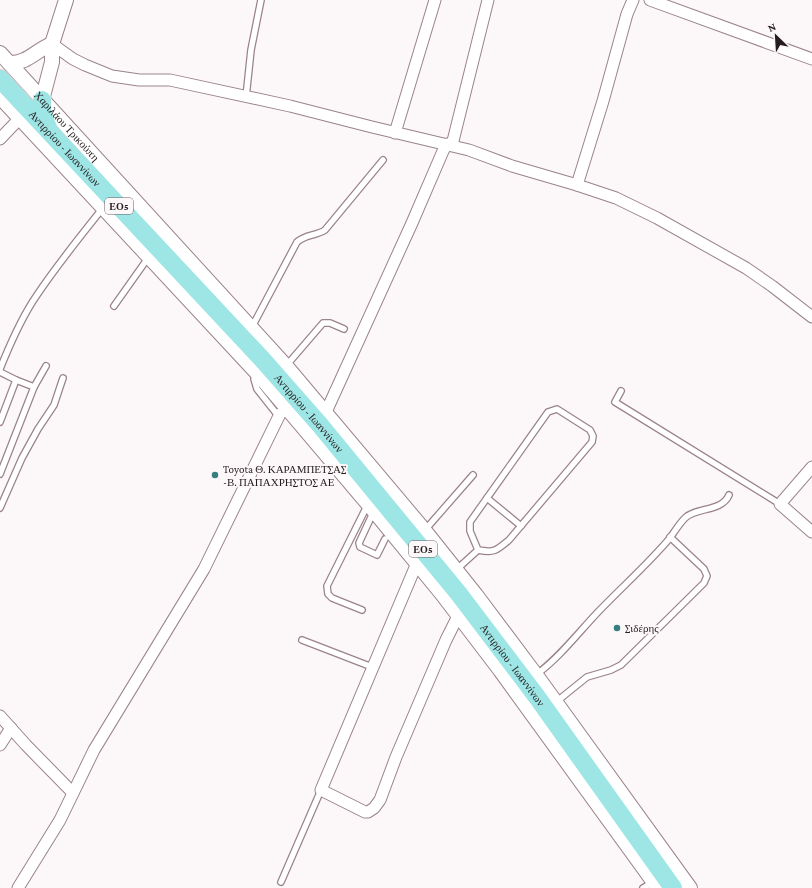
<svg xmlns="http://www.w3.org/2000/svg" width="812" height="888" font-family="'Crimson Pro',serif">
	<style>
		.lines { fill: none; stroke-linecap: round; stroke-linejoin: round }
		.service-casing { stroke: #9a8489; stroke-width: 8 }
		.minor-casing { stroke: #9a8489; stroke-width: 13 }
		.tertiary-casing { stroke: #9a8489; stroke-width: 16 }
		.primary-casing { stroke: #d4d2d2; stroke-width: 20 }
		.service { stroke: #fff; stroke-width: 5.5 }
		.minor { stroke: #fff; stroke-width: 11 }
		.tertiary { stroke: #fff; stroke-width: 14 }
		.primary { stroke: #9de6e5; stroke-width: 18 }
		.poi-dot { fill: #367f7e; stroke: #fcf7f8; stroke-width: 1.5 }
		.labels { text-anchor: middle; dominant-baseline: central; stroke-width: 4; stroke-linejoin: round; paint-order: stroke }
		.shield { fill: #fcf7f8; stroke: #665e60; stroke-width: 1 }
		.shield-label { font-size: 10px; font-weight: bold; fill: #261d1f }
		.street-label { font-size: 11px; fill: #261d1f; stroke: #fcf7f8 }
		.poi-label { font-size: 11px; fill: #261d1f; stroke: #fcf7f8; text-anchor: start }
	</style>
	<rect width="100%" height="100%" fill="#fcf7f8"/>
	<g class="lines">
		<defs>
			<g id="service">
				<polyline points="246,97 251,50 261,0"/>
				<polyline points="114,306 148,258"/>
				<path d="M252 327 297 242C306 234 316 236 325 230L383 160"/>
				<polyline points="286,366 323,323 330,323 344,329"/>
				<path d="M0 369C10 344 21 318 37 295 57 265 80 237 102 209"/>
				<polyline points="0,372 16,380 34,387 0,474"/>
				<polyline points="257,374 254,379 257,389 276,413 280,414"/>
				<polyline points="34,387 46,366"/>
				<polyline points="621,391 615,402 780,504"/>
				<polyline points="0,422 16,380"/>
				<polyline points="487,498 521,526"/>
				<polyline points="0,508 22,458 38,429 54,405 63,378"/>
				<polyline points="373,513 359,543 360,547 377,555 385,539"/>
				<polyline points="425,530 473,475"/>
				<path d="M456 570 478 550C494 553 496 551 509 540L592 442 593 436 590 430 557 409 548 412 470 522V531L478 550"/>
				<polyline points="362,610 332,598 328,594 327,586 368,504"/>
				<polyline points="302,640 372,667"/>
				<path d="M537 674C560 657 578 633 598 612 622 587 649 563 670 538 675 531 679 524 685 518 696 507 722 512 729 495"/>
				<polyline points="556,702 587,677 611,670 621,665 704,583 707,576 704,569 670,537"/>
				<polyline points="281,882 321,790"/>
				<polyline points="643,888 653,882"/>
			</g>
			<g id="minor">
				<polyline points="650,0 812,59"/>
				<polyline points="52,44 73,59 85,65 112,76 139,80 170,80 290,106 372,127 469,150 512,166 577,185 616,198 657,218 746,268 772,286 812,317"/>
				<polyline points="395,133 435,0"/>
				<polyline points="0,139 20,118"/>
				<polyline points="452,145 488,0"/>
				<polyline points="577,185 603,101 627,14 633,0"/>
				<polyline points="326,412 412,223 443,151 447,144"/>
				<polyline points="812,467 780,504 812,532"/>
				<polyline points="417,563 321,790 365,812 368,812 374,808 380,800 396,757 446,640 458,616"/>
				<polyline points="0,716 26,745 73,793"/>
				<polyline points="0,745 11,728"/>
				<polyline points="18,888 60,820 94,750 204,569 280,414"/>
			</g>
			<g id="tertiary">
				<path id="s1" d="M0 53 286 366 425 531 476 595 536 675 690 888"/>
				<path d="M9 63C27 64 36 50 52 44"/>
				<polyline points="0,97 257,373 374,511 442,594 500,670 658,888"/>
				<polyline points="42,100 52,62 52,44 66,0"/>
			</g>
			<g id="primary">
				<path id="s2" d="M0 79 262 359 320 425 459 594 537 697 673 888"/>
				<polyline points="42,100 42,112 48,128"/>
			</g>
		</defs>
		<use href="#service" class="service-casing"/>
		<use href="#minor" class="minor-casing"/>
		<use href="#tertiary" class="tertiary-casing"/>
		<use href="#primary" class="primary-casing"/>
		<use href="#service" class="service"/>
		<use href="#minor" class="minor"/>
		<use href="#tertiary" class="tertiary"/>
		<use href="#primary" class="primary"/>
	</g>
	<g class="poi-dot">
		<circle cx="215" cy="475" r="4"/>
		<circle cx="617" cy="628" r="4"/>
	</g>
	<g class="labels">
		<g class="shield">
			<rect x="105" y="198" width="28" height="16" rx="3"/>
			<rect x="409" y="541" width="28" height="16" rx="3"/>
		</g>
		<g class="shield-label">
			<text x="119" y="206">ΕΟ5</text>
			<text x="423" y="549">ΕΟ5</text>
		</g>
		<g class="street-label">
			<text stroke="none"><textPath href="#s1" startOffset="99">Χαριλάου Τρικούπη</textPath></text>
			<text stroke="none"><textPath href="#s2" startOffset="95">Αντιρρίου - Ιωαννίνων</textPath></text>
			<text stroke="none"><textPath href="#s2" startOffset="455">Αντιρρίου - Ιωαννίνων</textPath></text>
			<text stroke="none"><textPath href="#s2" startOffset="779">Αντιρρίου - Ιωαννίνων</textPath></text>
		</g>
		<g class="poi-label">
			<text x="223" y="469">Toyota Θ. ΚΑΡΑΜΠΕΤΣΑΣ<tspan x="223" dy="13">-Β. ΠΑΠΑΧΡΗΣΤΟΣ ΑΕ</tspan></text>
			<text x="625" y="628">Σιδέρης</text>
		</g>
	</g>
	<g transform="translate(776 36) rotate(335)" stroke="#fcf7f8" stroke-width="3" paint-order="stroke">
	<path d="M0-3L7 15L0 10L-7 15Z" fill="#261d1f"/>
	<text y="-6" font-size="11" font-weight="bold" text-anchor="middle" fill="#261d1f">N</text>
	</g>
</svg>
